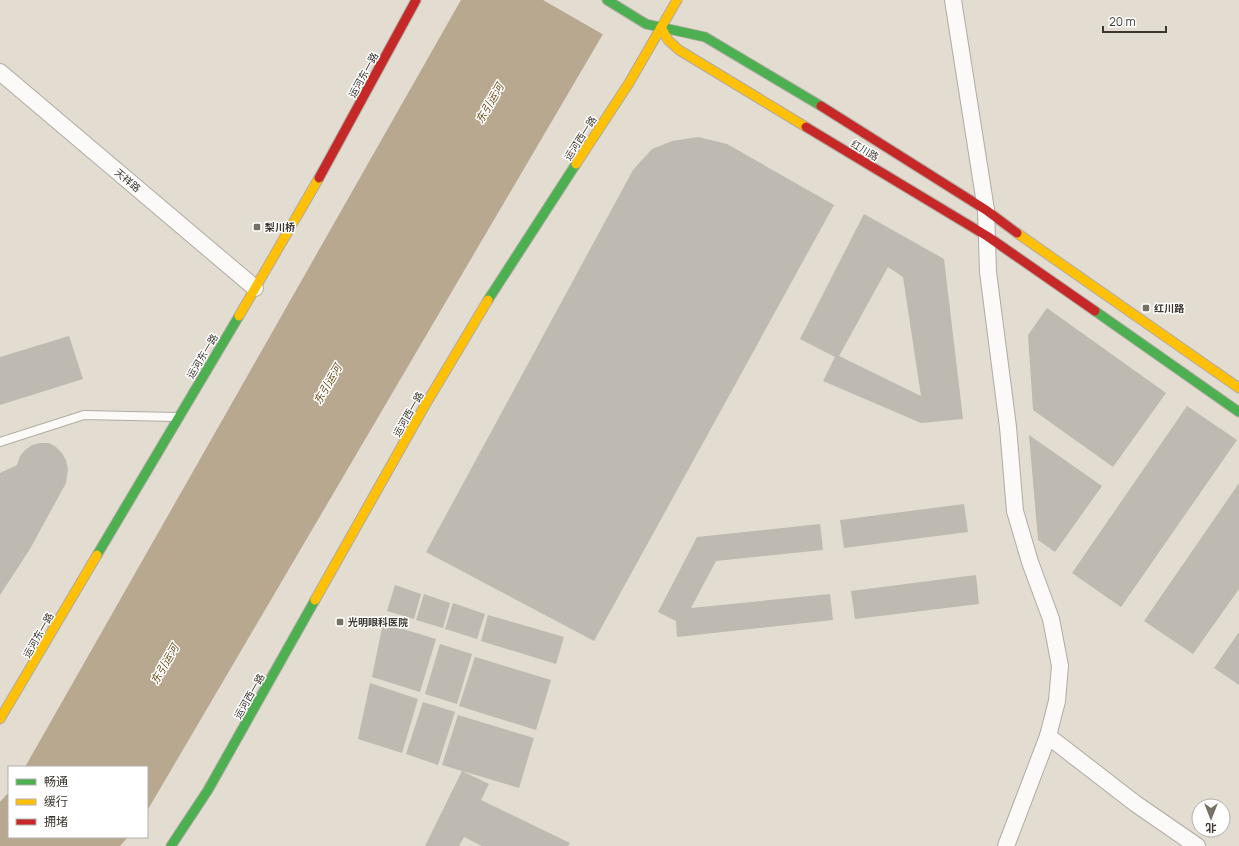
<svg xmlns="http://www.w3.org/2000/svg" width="1239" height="846" font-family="Manrope,'Noto Sans SC',sans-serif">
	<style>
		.water { fill: #b8a88f }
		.pier { fill: #e3dcd1 }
		.building { fill: #beb9b1; fill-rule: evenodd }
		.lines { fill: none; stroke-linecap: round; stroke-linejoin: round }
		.lane-casing { stroke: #b0aba3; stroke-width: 10 }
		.street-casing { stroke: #b0aba3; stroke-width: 18 }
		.fast-casing { stroke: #b0aba3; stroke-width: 11 }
		.slow-casing { stroke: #b0aba3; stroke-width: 11 }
		.jam-casing { stroke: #b0aba3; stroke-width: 11 }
		.lane { stroke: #fbfaf8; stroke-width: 8 }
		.street { stroke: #fbfaf8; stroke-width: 16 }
		.fast { stroke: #4caf50; stroke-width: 9 }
		.slow { stroke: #ffc107; stroke-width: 9 }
		.jam { stroke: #c62828; stroke-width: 9 }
		.poi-dot { fill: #767067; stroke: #fff; stroke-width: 1.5 }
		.labels { text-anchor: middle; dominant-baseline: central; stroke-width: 3; stroke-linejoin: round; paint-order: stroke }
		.street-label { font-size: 10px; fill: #3b362e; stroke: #fff }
		.poi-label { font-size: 10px; font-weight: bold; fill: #3b362e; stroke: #fff; text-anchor: start }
		.water-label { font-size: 11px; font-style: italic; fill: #6e501c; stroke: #fff }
	</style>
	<rect width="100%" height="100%" fill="#e3dcd1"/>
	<g class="water">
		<polygon points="461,0 623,0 147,811 147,767 25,767"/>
		<polygon points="9,792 9,837 128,837 120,846 0,846 0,802"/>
	</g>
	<polygon class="pier" points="543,0 625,0 604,35"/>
	<g class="building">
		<polygon points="698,137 727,144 834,205 594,641 426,552 633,170 652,149 672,141"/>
		<path d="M864 214 944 259 963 419 921 423 823 381 835 357 800 339ZM888 267 903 277 921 396 839 356Z"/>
		<polygon points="1047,308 1166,393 1113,467 1033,410 1028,335"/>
		<polygon points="69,336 83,379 0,405 0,357"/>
		<polygon points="1187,406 1237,440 1121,607 1072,573"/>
		<polygon points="1029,435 1102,486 1055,552 1038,540"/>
		<polygon points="40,443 49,443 56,447 62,453 66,460 68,469 66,483 30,549 0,595 0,473 17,465 20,456 25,450 32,445"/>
		<polygon points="1239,483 1239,589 1193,654 1144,621"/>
		<polygon points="964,504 968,532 844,548 840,520"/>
		<polygon points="820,524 823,550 716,561 691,608 830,594 833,620 677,637 676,621 658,612 697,537"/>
		<polygon points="976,575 979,604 855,619 851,591"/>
		<polygon points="395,585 421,594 414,619 387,611"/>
		<polygon points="424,594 450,603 443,628 416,620"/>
		<polygon points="453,603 485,614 477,639 445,629"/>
		<polygon points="488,615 564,637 556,664 481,641"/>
		<polygon points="383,623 436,639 420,692 372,677"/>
		<polygon points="1239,632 1239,685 1214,668"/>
		<polygon points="440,644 472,654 457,704 425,694"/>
		<polygon points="475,657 551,680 536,730 459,706"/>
		<polygon points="370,683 418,699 402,753 358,739"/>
		<polygon points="423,702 455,712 438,765 406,754"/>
		<polygon points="458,715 534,738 519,788 442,765"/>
		<polygon points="462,771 489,784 481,800 570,843 568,846 482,846 464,837 459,846 425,846"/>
	</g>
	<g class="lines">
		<defs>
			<polyline id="lane" points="0,442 84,415 176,417"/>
			<g id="street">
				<polyline points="953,0 986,210 988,272 1008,427 1015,511 1030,562 1051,619 1060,666 1057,701 1048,736 1006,846"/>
				<polyline points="0,72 255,288"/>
				<polyline points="1048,736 1136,804 1197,846"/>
			</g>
			<g id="fast">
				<polyline points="607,0 646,24 705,37 821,106"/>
				<polyline points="488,300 576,164"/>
				<polyline points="1095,311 1239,412"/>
				<polyline points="97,555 239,316"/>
				<polyline points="171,846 208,790 315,600"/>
			</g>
			<g id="slow">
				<polyline points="661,27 668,40 679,50 806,127"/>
				<polyline points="576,164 629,83 677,0"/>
				<polyline points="1017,233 1239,388"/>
				<polyline points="239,316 319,178"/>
				<polyline points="315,600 424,407 488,300"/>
				<polyline points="0,719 97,555"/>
			</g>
			<g id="jam">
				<polyline points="821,106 986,210 1017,233"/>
				<polyline points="806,127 987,236 1095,311"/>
				<polyline points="319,178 416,0"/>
			</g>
		</defs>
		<use href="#lane" class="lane-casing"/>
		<use href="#street" class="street-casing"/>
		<use href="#fast" class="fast-casing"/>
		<use href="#slow" class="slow-casing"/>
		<use href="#jam" class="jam-casing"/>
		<use href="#lane" class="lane"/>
		<use href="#street" class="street"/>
		<use href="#fast" class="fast"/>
		<use href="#slow" class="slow"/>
		<use href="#jam" class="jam"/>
	</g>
	<g class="poi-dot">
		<rect x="253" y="223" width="8" height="8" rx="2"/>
		<rect x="1142" y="304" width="8" height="8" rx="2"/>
		<rect x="336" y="618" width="8" height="8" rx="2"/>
	</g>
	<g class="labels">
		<g class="street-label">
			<text transform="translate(363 75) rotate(-61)">运河东一路</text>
			<text transform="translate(580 138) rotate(-57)">运河西一路</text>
			<text transform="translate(865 150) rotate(31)">红川路</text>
			<text transform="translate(128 180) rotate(40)">天祥路</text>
			<text transform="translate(202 356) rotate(-59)">运河东一路</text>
			<text transform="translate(408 414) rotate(-60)">运河西一路</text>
			<text transform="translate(38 635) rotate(-60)">运河东一路</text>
			<text transform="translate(249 696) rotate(-60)">运河西一路</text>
		</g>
		<g class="poi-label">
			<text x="265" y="227">梨川桥</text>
			<text x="1154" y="308">红川路</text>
			<text x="348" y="622">光明眼科医院</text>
		</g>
		<g class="water-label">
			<text transform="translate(489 103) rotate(-60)">东引运河</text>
			<text transform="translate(327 384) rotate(-60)">东引运河</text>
			<text transform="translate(164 664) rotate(-60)">东引运河</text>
		</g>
	</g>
	<rect x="8" y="766" width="140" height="72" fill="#ffffff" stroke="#b1afab"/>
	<rect x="16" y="779" width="20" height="6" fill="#4caf50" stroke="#b1afab"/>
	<text x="44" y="786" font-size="12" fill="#3b362e">畅通</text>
	<rect x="16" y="799" width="20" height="6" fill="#ffc107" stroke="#b1afab"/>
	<text x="44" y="806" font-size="12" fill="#3b362e">缓行</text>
	<rect x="16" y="819" width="20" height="6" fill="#c62828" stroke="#b1afab"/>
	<text x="44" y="826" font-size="12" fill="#3b362e">拥堵</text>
	<g transform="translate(1211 818) rotate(180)"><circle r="19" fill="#ffffff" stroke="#b1afab"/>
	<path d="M0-3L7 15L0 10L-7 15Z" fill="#767067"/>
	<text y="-6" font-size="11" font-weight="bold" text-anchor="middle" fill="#3b362e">北</text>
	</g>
	<path d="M1103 26v6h63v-6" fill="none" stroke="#3b362e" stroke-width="2"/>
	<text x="1109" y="26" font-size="12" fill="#3b362e" stroke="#ffffff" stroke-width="3" paint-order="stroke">20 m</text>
</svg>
